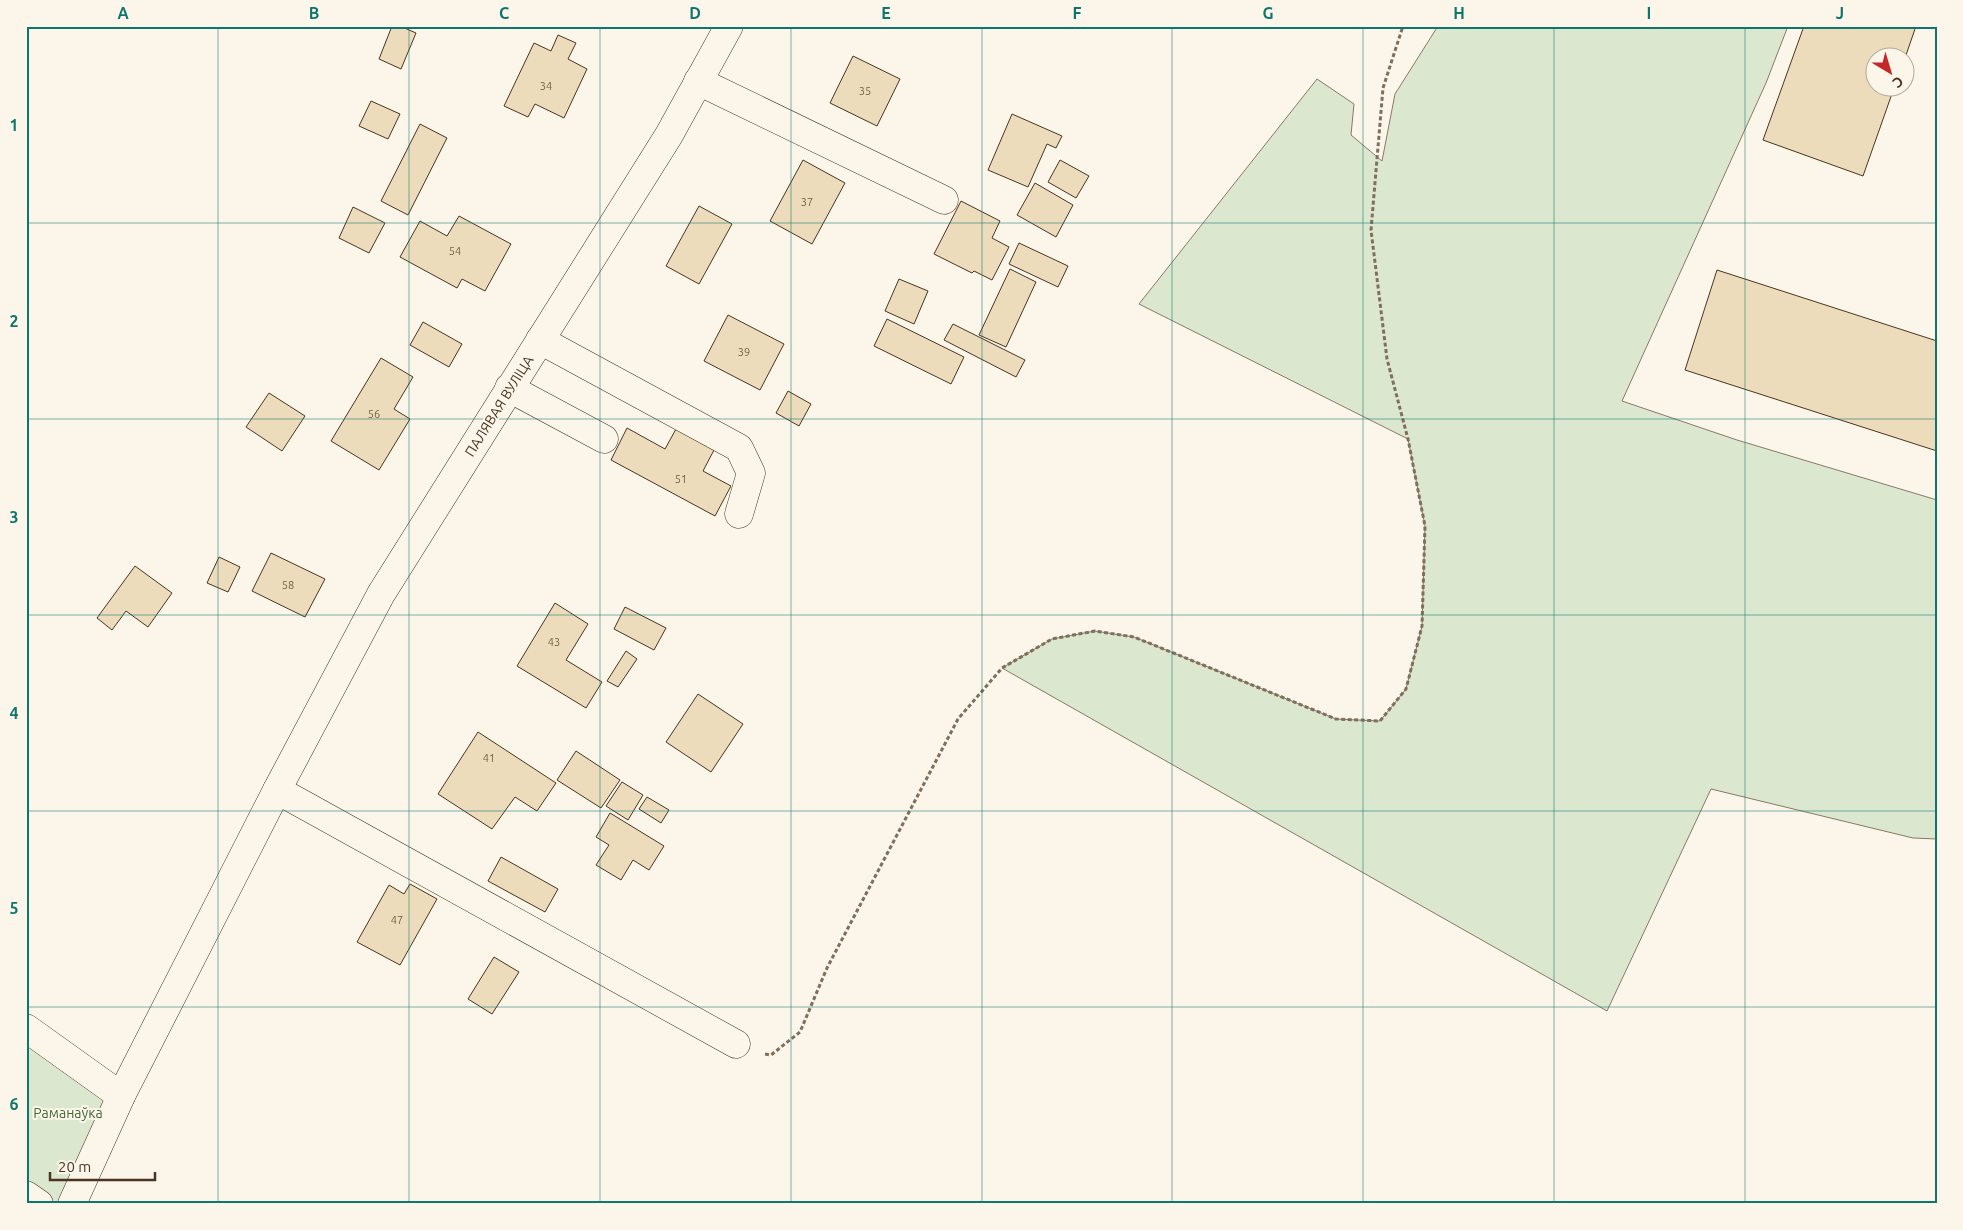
<svg xmlns="http://www.w3.org/2000/svg" width="1963" height="1230" font-family="Ubuntu,sans-serif">
	<style>
		.green { fill: #dce7d0; stroke: #887966 }
		.building { fill: #ecdcbc; stroke: #4a3520 }
		.lines { fill: none; stroke-linecap: round; stroke-linejoin: round }
		.minor-casing { stroke: #4a3520; stroke-width: 29 }
		.major-casing { stroke: #4a3520; stroke-width: 29 }
		.path { stroke: #7f6f5c; stroke-width: 3; stroke-dasharray: 4 2.5; stroke-linecap: butt }
		.minor { stroke: #fbf6e9; stroke-width: 28 }
		.major { stroke: #fbf6e9; stroke-width: 28 }
		.grid { fill: none; stroke: #0f766e; stroke-width: 1; stroke-opacity: 0.55 }
		.labels { text-anchor: middle; dominant-baseline: central; stroke-width: 4; stroke-linejoin: round; paint-order: stroke }
		.number-label { font-size: 11px; fill: #725f47 }
		.street-label { font-size: 14px; fill: #4a3520; stroke: #fbf6e9 }
		.park-label { font-size: 14px; fill: #436837; stroke: #fbf6e9 }
		.neatline { fill: none; stroke: #0f766e; stroke-width: 2 }
		.grid-label { font-size: 16px; text-anchor: middle; font-weight: bold; fill: #0f766e }
	</style>
	<rect width="100%" height="100%" fill="#fbf6e9"/>
	<g class="green">
		<polygon points="1438,26 1788,26 1766,83 1622,401 1737,440 1937,500 1937,839 1913,838 1711,789 1607,1011 1002,668 1052,639 1095,631 1134,637 1336,719 1380,721 1406,689 1422,626 1425,526 1408,439 1139,304 1317,79 1354,104 1351,135 1382,161 1395,94"/>
		<polygon points="26,1038 121,1096 72,1204 26,1204"/>
	</g>
	<g class="building">
		<polygon points="392,26 400,26 416,33 401,69 379,59"/>
		<polygon points="1804,26 1916,26 1905,58 1876,58 1876,88 1894,88 1863,176 1763,140"/>
		<polygon points="558,35 576,43 568,59 587,69 564,118 535,104 528,117 504,106 534,43 551,51"/>
		<polygon points="853,56 900,79 877,126 830,103"/>
		<polygon points="371,101 400,114 388,139 359,126"/>
		<polygon points="1012,114 1062,136 1056,148 1047,144 1028,187 988,170"/>
		<polygon points="420,124 447,138 408,215 381,201"/>
		<polygon points="803,160 845,183 812,244 770,221"/>
		<polygon points="1060,160 1089,176 1076,198 1048,182"/>
		<polygon points="1035,183 1073,205 1056,237 1017,215"/>
		<polygon points="961,201 1000,221 992,238 1009,247 992,280 974,271 972,273 934,254"/>
		<polygon points="699,206 732,224 699,284 666,266"/>
		<polygon points="353,207 385,223 369,253 339,238"/>
		<polygon points="459,216 511,244 485,291 462,279 457,288 400,257 420,221 447,236"/>
		<polygon points="1019,243 1068,266 1058,287 1009,264"/>
		<polygon points="1010,269 1036,282 1006,347 979,335"/>
		<polygon points="1717,270 1937,341 1937,451 1685,370"/>
		<polygon points="899,279 928,291 914,324 885,311"/>
		<polygon points="728,315 784,344 760,390 704,361"/>
		<polygon points="887,319 964,357 951,384 874,346"/>
		<polygon points="423,322 462,344 449,367 410,345"/>
		<polygon points="953,324 1025,360 1016,377 944,340"/>
		<polygon points="381,358 413,377 394,409 410,419 379,470 331,441"/>
		<polygon points="788,391 811,404 799,426 776,413"/>
		<polygon points="269,393 305,416 282,451 246,427"/>
		<polygon points="627,428 665,449 676,429 714,450 703,471 731,486 715,516 611,460"/>
		<polygon points="271,553 325,579 305,617 252,591"/>
		<polygon points="219,557 240,567 228,592 207,583"/>
		<polygon points="135,566 172,593 148,627 126,611 112,630 97,618"/>
		<polygon points="555,603 588,624 566,660 602,682 586,708 517,666"/>
		<polygon points="625,607 666,628 654,650 614,629"/>
		<polygon points="626,651 637,659 618,687 607,681"/>
		<polygon points="698,694 743,724 711,772 666,742"/>
		<polygon points="478,732 556,783 537,811 515,797 492,829 438,794"/>
		<polygon points="576,751 620,780 601,808 557,780"/>
		<polygon points="622,782 643,795 628,820 606,806"/>
		<polygon points="647,797 669,810 661,823 639,809"/>
		<polygon points="610,813 664,846 649,870 633,860 621,880 596,865 609,845 596,837"/>
		<polygon points="501,857 558,889 545,912 488,881"/>
		<polygon points="410,884 437,899 400,965 357,942 389,885 404,894"/>
		<polygon points="494,957 519,972 492,1014 468,999"/>
	</g>
	<g class="lines">
		<defs>
			<g id="minor">
				<polyline points="698,81 944,200"/>
				<polyline points="540,340 739,448 751,473 739,514"/>
				<polyline points="509,388 604,439"/>
				<polyline points="277,790 736,1044"/>
				<polyline points="26,1028 121,1096"/>
				<polyline points="26,1195 39,1204"/>
			</g>
			<polyline id="major" points="72,1204 121,1096 277,790 381,594 669,135 729,26"/>
		</defs>
		<use href="#minor" class="minor-casing"/>
		<use href="#major" class="major-casing"/>
		<polyline class="path" points="765,1054 771,1055 800,1032 827,968 958,719 1002,668 1052,639 1095,631 1134,637 1336,719 1380,721 1406,689 1422,626 1425,526 1408,439 1387,359 1371,230 1383,88 1403,26"/>
		<use href="#minor" class="minor"/>
		<use href="#major" class="major"/>
	</g>
	<path class="grid" d="M218 26V1204M409 26V1204M600 26V1204M791 26V1204M982 26V1204M1172 26V1204M1363 26V1204M1554 26V1204M1745 26V1204M26 223H1937M26 419H1937M26 615H1937M26 811H1937M26 1007H1937"/>
	<g class="labels">
		<g class="number-label">
			<text x="546" y="86">34</text>
			<text x="865" y="91">35</text>
			<text x="807" y="202">37</text>
			<text x="455" y="251">54</text>
			<text x="744" y="352">39</text>
			<text x="374" y="414">56</text>
			<text x="681" y="479">51</text>
			<text x="288" y="585">58</text>
			<text x="554" y="642">43</text>
			<text x="489" y="758">41</text>
			<text x="397" y="920">47</text>
		</g>
		<g class="street-label">
			<text transform="translate(499 406) rotate(-58)">ПАЛЯВАЯ ВУЛІЦА</text>
		</g>
		<g class="park-label">
			<text x="68" y="1113">Раманаўка</text>
		</g>
	</g>
	<rect width="1963" height="1230" fill="none" stroke="#fbf6e9" stroke-width="55"/>
	<g transform="translate(1890 72) rotate(142)"><circle r="24" fill="#fbf6e9" stroke="#b4a999"/>
	<path d="M0-4L9 19L0 12L-9 19Z" fill="#c62828"/>
	<text y="-8" font-size="14" font-weight="bold" text-anchor="middle" fill="#4a3520">С</text>
	</g>
	<path d="M50 1172v8h105v-8" fill="none" stroke="#4a3520" stroke-width="2.5"/>
	<text x="58" y="1172" font-size="15" fill="#4a3520" stroke="#fbf6e9" stroke-width="4" paint-order="stroke">20 m</text>
	<rect x="28" y="28" width="1908" height="1174" class="neatline"/>
	<g class="grid-label">
		<text x="123" y="19">A</text>
		<text x="314" y="19">B</text>
		<text x="504" y="19">C</text>
		<text x="695" y="19">D</text>
		<text x="886" y="19">E</text>
		<text x="1077" y="19">F</text>
		<text x="1268" y="19">G</text>
		<text x="1459" y="19">H</text>
		<text x="1649" y="19">I</text>
		<text x="1840" y="19">J</text>
		<text x="14" y="131">1</text>
		<text x="14" y="327">2</text>
		<text x="14" y="523">3</text>
		<text x="14" y="719">4</text>
		<text x="14" y="914">5</text>
		<text x="14" y="1110">6</text>
	</g>
</svg>
